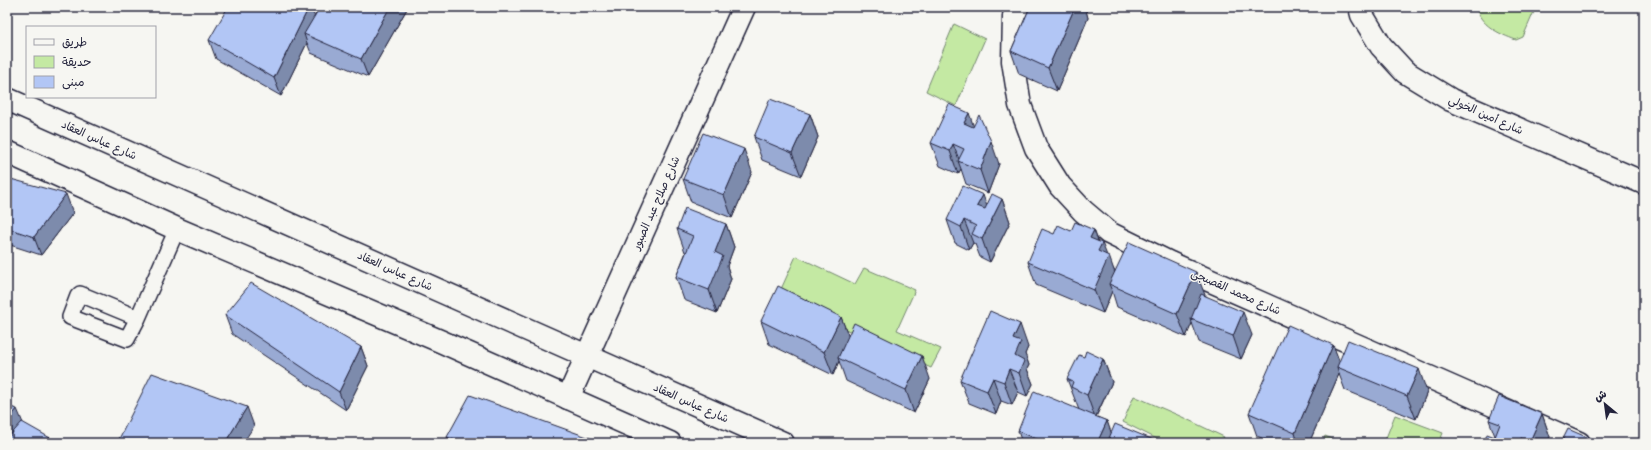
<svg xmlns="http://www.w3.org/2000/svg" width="1651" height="450" font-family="'Shantell Sans','Playpen Sans Arabic',sans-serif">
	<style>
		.green { fill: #c4e9a3; stroke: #73866f }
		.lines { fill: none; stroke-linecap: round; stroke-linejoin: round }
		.service-casing { stroke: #22223b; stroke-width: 18 }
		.minor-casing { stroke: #22223b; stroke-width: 25 }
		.service { stroke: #f6f6f2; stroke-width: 15 }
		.minor { stroke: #f6f6f2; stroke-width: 22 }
		.wall { fill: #99aad3; stroke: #22223b }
		.shaded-wall { fill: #7d8bac; stroke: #22223b }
		.building { fill: #b2c6f5; stroke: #22223b }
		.labels { text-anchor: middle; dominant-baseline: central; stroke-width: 3; stroke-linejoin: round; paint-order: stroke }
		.street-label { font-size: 11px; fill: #22223b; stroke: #f6f6f2 }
	</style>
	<rect width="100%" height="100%" fill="#f6f6f2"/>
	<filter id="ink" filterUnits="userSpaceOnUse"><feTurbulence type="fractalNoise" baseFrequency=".025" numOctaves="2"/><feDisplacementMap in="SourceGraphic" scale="8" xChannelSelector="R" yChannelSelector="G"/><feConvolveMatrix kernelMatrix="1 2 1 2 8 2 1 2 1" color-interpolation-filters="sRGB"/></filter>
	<g filter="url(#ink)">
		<g class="green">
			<path d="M1476 7H1536L1523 37 1516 40C1499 34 1480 25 1476 7Z"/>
			<polygon points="954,24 985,39 956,106 926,91"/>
			<polygon points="796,256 855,284 864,268 915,290 897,330 941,349 931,368 777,298"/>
			<polygon points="1134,396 1180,416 1224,437 1221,443 1165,443 1123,422"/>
			<polygon points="1395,415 1443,433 1439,443 1384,443"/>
			<polygon points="1325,436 1343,443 1322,443"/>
		</g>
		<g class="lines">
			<defs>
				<polyline id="service" points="138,318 127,339 70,317 78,296 80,294 138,318 177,229"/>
				<g id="minor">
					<polyline points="1018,7 1014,16 1013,61 1020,105 1036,148 1060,186 1083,211 1109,233 1170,263 1579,443"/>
					<polyline points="1360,7 1362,15 1381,46 1405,72 1451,100 1644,183"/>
					<polyline points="7,99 783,443"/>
					<polyline points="7,152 177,229 440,341 670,443"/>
					<polyline points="568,398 744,7"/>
				</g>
			</defs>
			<use href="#service" class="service-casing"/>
			<use href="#minor" class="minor-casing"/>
			<use href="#service" class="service"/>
			<use href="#minor" class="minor"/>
		</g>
		<g class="wall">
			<polygon points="320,7 408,7 368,77 311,53 307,43 281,96 216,59 209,40 315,17"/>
			<polygon points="1030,7 1085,7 1088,18 1057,91 1019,74 1011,51"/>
			<polygon points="810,114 818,137 801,176 762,160 754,137"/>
			<polygon points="973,126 999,164 988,193 966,184 961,169 958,174 940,166 931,143"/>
			<polygon points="752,172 732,218 691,202 683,179"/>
			<polygon points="7,178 73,213 41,255 7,244"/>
			<polygon points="1002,199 1010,222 990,262 980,257 975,244 973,243 969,250 955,243 947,220 986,206"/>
			<polygon points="726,224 734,247 727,266 731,279 717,313 684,300 676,277 686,252 685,252 677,229"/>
			<polygon points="1094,230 1098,241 1106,255 1115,272 1205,295 1252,335 1241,359 1199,342 1192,323 1186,337 1117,307 1112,291 1103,313 1036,285 1028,262 1054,234 1071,231"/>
			<polygon points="225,315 361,347 368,366 346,410 232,334"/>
			<polygon points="841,317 848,336 930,379 914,413 846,381 839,361 833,375 769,344 761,321"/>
			<polygon points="1333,345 1339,361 1427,392 1416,419 1345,390 1339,374 1309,443 1273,443 1257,436 1249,413"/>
			<polygon points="1028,347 1025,354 1029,365 1027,369 1033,384 1027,396 1018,392 1012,405 1001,401 996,414 969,403 960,380"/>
			<polygon points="1103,359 1112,382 1096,417 1107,421 1111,434 1161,443 1022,443 1018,431 1079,410 1067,379"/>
			<polygon points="1542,414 1550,437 1547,443 1484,443 1495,437 1495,436 1489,420"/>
			<polygon points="447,437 604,443 449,443"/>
		</g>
		<g class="shaded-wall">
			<polygon points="309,7 311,7 317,23 304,34 307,43 281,96 274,78"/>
			<polygon points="390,7 408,7 368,77 361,59"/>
			<polygon points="1075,7 1085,7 1088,18 1057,91 1048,68"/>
			<polygon points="969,113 977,136 964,123"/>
			<polygon points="810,114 818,137 801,176 792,153"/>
			<polygon points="991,141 999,164 988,193 980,170"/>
			<polygon points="953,144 960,162 958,161 961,169 958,174 950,151"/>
			<polygon points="744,149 752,172 732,218 724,195"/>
			<polygon points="66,194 73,213 41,255 34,237"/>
			<polygon points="983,195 991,218 977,206"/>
			<polygon points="1002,199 1010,222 990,262 982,239"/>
			<polygon points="964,220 973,243 969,250 961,227"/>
			<polygon points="726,224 734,247 727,266 731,279 717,313 709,290 715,252"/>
			<polygon points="1094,230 1100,247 1102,243 1108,258 1109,256 1117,279 1109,284 1112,291 1103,313 1094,290 1090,238"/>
			<polygon points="1196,272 1205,295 1194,320 1191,319 1192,323 1186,337 1177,314"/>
			<polygon points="1243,312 1252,335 1241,359 1233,336"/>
			<polygon points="841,317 850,340 838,358 839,361 833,375 824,352"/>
			<polygon points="1020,324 1028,347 1025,354 1029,365 1027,369 1033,384 1027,396 1019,373 1015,356 1013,339"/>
			<polygon points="1333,345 1342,368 1337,367 1339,374 1309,443 1298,443 1295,433"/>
			<polygon points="361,347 368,366 346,410 339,392"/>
			<polygon points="922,356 930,379 914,413 906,390"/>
			<polygon points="1103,359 1112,382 1095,418 1087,395"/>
			<polygon points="1009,369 1018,392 1012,405 1004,382"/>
			<polygon points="1419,369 1427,392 1416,419 1407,396"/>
			<polygon points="993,378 1001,401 996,414 987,391"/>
			<polygon points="247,407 254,426 243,443 225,443"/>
			<polygon points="17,409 23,423 7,443 7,422"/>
			<polygon points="1542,414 1550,437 1547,443 1530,443 1530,441"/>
			<polygon points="1107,421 1115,443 1097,443"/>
			<polygon points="1521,438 1523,443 1518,443"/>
		</g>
		<g class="building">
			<polygon points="228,7 309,7 274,78 209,40"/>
			<polygon points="320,7 390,7 361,59 304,34"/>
			<polygon points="1030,7 1075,7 1048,68 1011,51"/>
			<polygon points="770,99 810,114 792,153 754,137"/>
			<polygon points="949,104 969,113 964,123 973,127 979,115 991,141 980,170 958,161 964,149 953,144 950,151 931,143"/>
			<polygon points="703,133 744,149 724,195 683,179"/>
			<polygon points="7,178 66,194 34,237 7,228"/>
			<polygon points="963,186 983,195 977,206 985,209 992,194 1002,199 982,239 972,234 976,226 964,220 961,227 947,220"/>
			<polygon points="685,208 726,224 715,252 723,256 709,290 676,277 693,236 677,229"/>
			<polygon points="1075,222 1094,230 1090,238 1102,243 1098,251 1109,256 1094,290 1028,262 1042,229 1054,234 1058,225 1071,231"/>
			<polygon points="1129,242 1196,272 1177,314 1109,284"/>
			<polygon points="251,283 361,347 339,392 225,315"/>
			<polygon points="778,286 841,317 824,352 761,321"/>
			<polygon points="1201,294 1243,312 1233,336 1191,319"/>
			<polygon points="990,311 1020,324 1013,339 1021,342 1015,356 1024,361 1019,373 1009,369 1004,382 993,378 987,391 960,380"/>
			<polygon points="854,323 922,356 906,390 838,358"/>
			<polygon points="1288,325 1333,345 1295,433 1249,413"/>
			<polygon points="1348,340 1419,369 1407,396 1337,367"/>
			<polygon points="1086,351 1103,359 1087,395 1071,387 1073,382 1067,379 1079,355 1084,357"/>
			<polygon points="152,373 247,407 225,443 117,443"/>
			<polygon points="1034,391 1107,421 1097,443 1046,443 1018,431"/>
			<polygon points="470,395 604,443 461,443 447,437"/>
			<polygon points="1499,396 1542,414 1530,441 1521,438 1518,443 1484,443 1487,434 1495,437 1500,424 1489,420"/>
			<polygon points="7,406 17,409 7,422"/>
			<polygon points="22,422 59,443 7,443 7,439"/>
			<polygon points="1115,424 1161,443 1107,443"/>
			<polygon points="1568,429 1600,443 1561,443"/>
		</g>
	</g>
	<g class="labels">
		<g class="street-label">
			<text transform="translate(1486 115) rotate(24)">شارع أمين الخولي</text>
			<text transform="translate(99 140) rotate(24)">شارع عباس العقاد</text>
			<text transform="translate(656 203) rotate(-66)">شارع صلاح عبد الصبور</text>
			<text transform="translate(395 271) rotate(24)">شارع عباس العقاد</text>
			<text transform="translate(1236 292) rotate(24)">شارع محمد القصبجى</text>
			<text transform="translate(691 403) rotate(24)">شارع عباس العقاد</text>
		</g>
	</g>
	<rect width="1651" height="450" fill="none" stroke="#f6f6f2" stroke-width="24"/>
	<rect x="12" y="12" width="1627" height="426" fill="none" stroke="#22223b" stroke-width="1.5" filter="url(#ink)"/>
	<rect x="26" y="26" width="130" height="72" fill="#f6f6f2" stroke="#a1a1a9"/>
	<rect x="34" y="39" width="20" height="6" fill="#f6f6f2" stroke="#a1a1a9"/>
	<text x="62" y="46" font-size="12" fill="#22223b">طريق</text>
	<rect x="34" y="56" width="20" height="12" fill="#c4e9a3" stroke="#a1a1a9"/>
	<text x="62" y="66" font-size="12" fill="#22223b">حديقة</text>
	<rect x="34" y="76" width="20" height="12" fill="#b2c6f5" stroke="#a1a1a9"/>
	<text x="62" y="86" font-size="12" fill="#22223b">مبنى</text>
	<g transform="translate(1605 404) rotate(331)" stroke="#f6f6f2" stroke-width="3" paint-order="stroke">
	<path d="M0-3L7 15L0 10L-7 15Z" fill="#22223b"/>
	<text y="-6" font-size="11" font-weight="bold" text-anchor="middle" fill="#22223b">ش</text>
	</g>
</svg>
